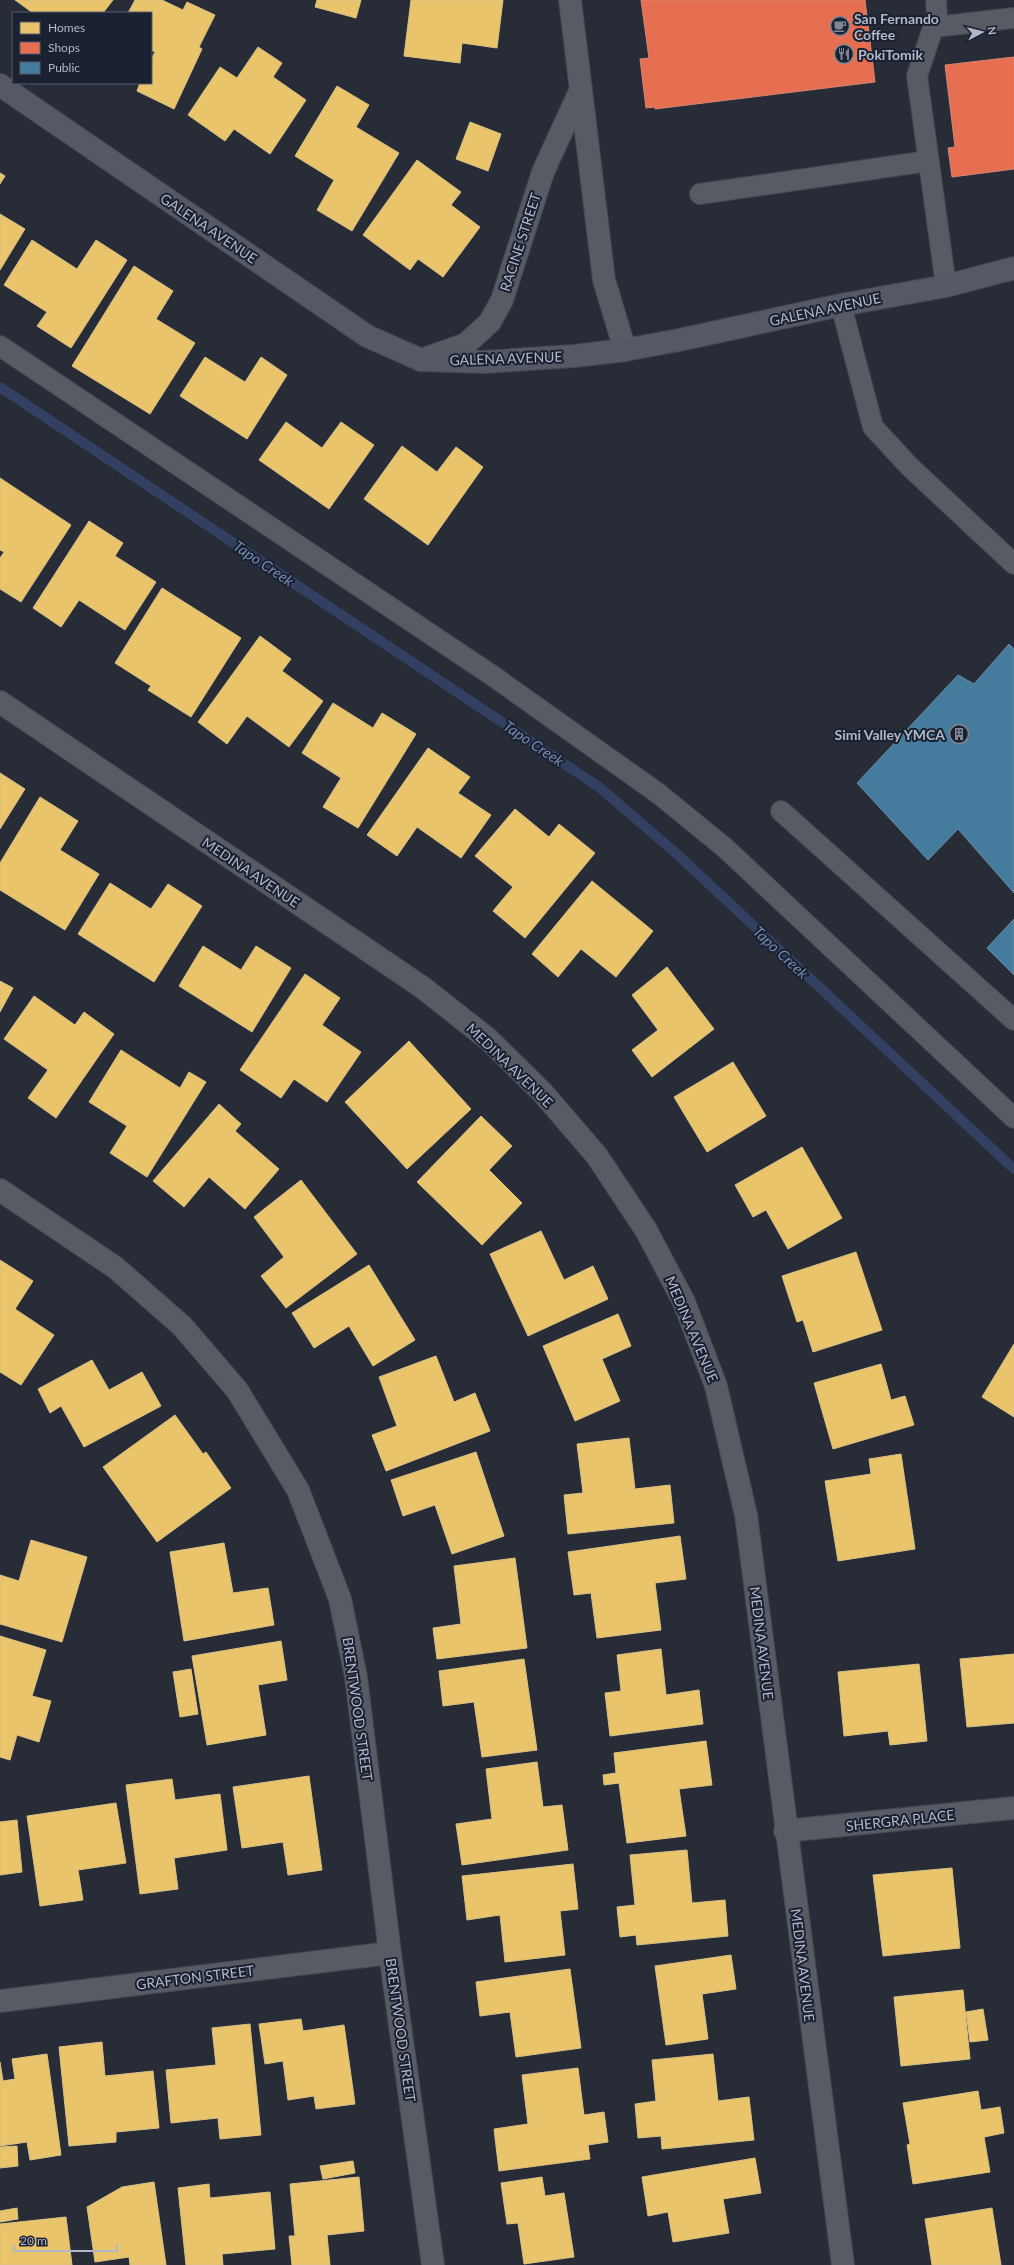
<svg xmlns="http://www.w3.org/2000/svg" width="1014" height="2265" font-family="Lato,sans-serif">
	<style>
		.homes { fill: #e9c46a; stroke: #d8c086 }
		.shops { fill: #e76f51; stroke: #d68575 }
		.public { fill: #457b9d; stroke: #658daa }
		.lines { fill: none; stroke-linecap: round; stroke-linejoin: round }
		.stream { stroke: #334061; stroke-width: 10 }
		.lane-casing { stroke: #434750; stroke-width: 22 }
		.street-casing { stroke: #434750; stroke-width: 24 }
		.secondary-casing { stroke: #434750; stroke-width: 24 }
		.lane { stroke: #585b64; stroke-width: 20 }
		.street { stroke: #585b64; stroke-width: 22 }
		.secondary { stroke: #565963; stroke-width: 22 }
		.labels { text-anchor: middle; dominant-baseline: central; stroke-width: 4; stroke-linejoin: round; paint-order: stroke }
		.poi-label { font-size: 14px; font-weight: bold; fill: #b0b7c8; stroke: #1a2131; text-anchor: start }
		.street-label { font-size: 14px; fill: #b0b7c8; stroke: #1a2131 }
		.water-label { font-size: 15px; font-style: italic; fill: #7688b2; stroke: #1a2131 }
	</style>
	<rect width="100%" height="100%" fill="#272c37"/>
	<g class="homes">
		<polygon points="15,0 113,0 103,13 33,13"/>
		<polygon points="135,0 162,0 183,10 187,2 215,15 199,47 202,49 174,109 137,91 140,83 151,83 151,60 155,52 151,50 151,13 128,13"/>
		<polygon points="317,0 361,0 356,18 315,7"/>
		<polygon points="411,0 503,0 497,48 462,43 460,63 404,56"/>
		<polygon points="258,47 282,63 273,77 306,100 270,154 234,129 225,141 188,115 220,67 237,78"/>
		<polygon points="337,86 369,105 356,127 399,153 352,231 317,210 334,180 295,156"/>
		<polygon points="470,122 501,134 488,171 456,159"/>
		<polygon points="417,160 461,192 451,205 480,227 443,277 418,259 410,270 363,235"/>
		<polygon points="0,173 5,176 0,184"/>
		<polygon points="0,214 25,229 0,270"/>
		<polygon points="32,240 77,269 96,240 127,260 71,348 37,326 47,312 4,285"/>
		<polygon points="134,266 173,291 156,319 195,343 150,414 72,366"/>
		<polygon points="205,357 245,382 261,357 287,375 247,439 180,396"/>
		<polygon points="286,422 322,448 341,422 374,445 329,509 259,460"/>
		<polygon points="402,446 437,472 456,447 483,467 428,545 364,499"/>
		<polygon points="0,478 71,525 21,602 0,589 0,558 4,552 0,550"/>
		<polygon points="89,521 123,543 115,556 156,582 125,630 79,600 61,627 33,608"/>
		<polygon points="162,588 241,638 191,717 148,690 151,686 115,663"/>
		<polygon points="260,636 291,659 282,671 323,701 289,747 247,716 227,744 198,722"/>
		<polygon points="333,703 373,728 382,713 416,734 358,828 323,807 341,778 302,753"/>
		<polygon points="428,748 470,777 458,793 491,815 461,858 417,827 397,856 367,835"/>
		<polygon points="0,773 25,789 0,829"/>
		<polygon points="40,797 78,821 60,850 99,874 65,930 0,890 0,863"/>
		<polygon points="515,809 549,837 559,824 595,853 525,938 493,911 513,887 475,856"/>
		<polygon points="592,881 653,931 616,977 581,949 558,977 532,954"/>
		<polygon points="110,883 151,909 168,884 202,906 154,982 78,934"/>
		<polygon points="203,946 241,970 256,946 291,968 252,1032 179,986"/>
		<polygon points="667,967 714,1029 652,1077 632,1050 658,1030 632,995"/>
		<polygon points="305,974 340,998 322,1025 361,1052 327,1102 294,1079 281,1098 240,1070"/>
		<polygon points="0,981 13,988 0,1012"/>
		<polygon points="34,996 75,1025 84,1012 114,1034 56,1118 28,1098 48,1070 4,1039"/>
		<polygon points="409,1041 471,1109 407,1169 345,1102"/>
		<polygon points="121,1050 180,1088 189,1072 206,1082 147,1177 110,1153 127,1126 89,1102"/>
		<polygon points="733,1062 766,1116 707,1152 674,1097"/>
		<polygon points="219,1104 241,1124 235,1131 279,1169 245,1209 209,1177 184,1207 153,1181"/>
		<polygon points="481,1116 512,1146 489,1170 522,1203 482,1245 417,1182"/>
		<polygon points="802,1147 842,1218 788,1249 766,1210 753,1217 735,1185"/>
		<polygon points="301,1180 357,1254 286,1308 261,1276 284,1257 254,1217"/>
		<polygon points="541,1231 564,1280 593,1266 608,1299 528,1336 490,1254"/>
		<polygon points="856,1252 882,1330 813,1352 803,1320 797,1322 782,1276"/>
		<polygon points="0,1260 33,1281 15,1309 54,1335 21,1385 0,1372"/>
		<polygon points="369,1265 415,1340 373,1366 349,1326 314,1348 292,1313"/>
		<polygon points="618,1314 631,1346 602,1359 620,1401 575,1421 543,1346"/>
		<polygon points="1014,1344 1014,1417 982,1397"/>
		<polygon points="436,1356 454,1402 475,1393 490,1431 386,1471 372,1435 397,1426 379,1377"/>
		<polygon points="92,1360 109,1390 142,1372 161,1406 84,1447 61,1406 50,1413 38,1389"/>
		<polygon points="881,1364 891,1400 905,1396 914,1425 833,1449 814,1383"/>
		<polygon points="175,1415 203,1454 206,1452 231,1488 157,1542 103,1467"/>
		<polygon points="629,1438 635,1489 670,1485 674,1523 568,1534 564,1495 583,1493 577,1444"/>
		<polygon points="476,1452 504,1536 452,1554 435,1505 403,1516 391,1480"/>
		<polygon points="901,1454 915,1549 838,1561 825,1481 871,1474 869,1459"/>
		<polygon points="680,1536 686,1579 655,1583 661,1630 597,1638 591,1593 574,1595 568,1552"/>
		<polygon points="31,1540 87,1557 62,1642 0,1624 0,1575 19,1581"/>
		<polygon points="224,1543 233,1593 268,1588 274,1625 184,1641 170,1552"/>
		<polygon points="515,1558 527,1648 437,1659 433,1628 461,1624 454,1566"/>
		<polygon points="0,1636 46,1650 32,1696 51,1701 39,1742 17,1735 10,1760 0,1757"/>
		<polygon points="281,1641 287,1680 258,1685 266,1735 207,1745 192,1656"/>
		<polygon points="661,1649 666,1695 699,1690 703,1724 610,1736 605,1693 621,1691 617,1655"/>
		<polygon points="1014,1654 1014,1723 967,1727 960,1659"/>
		<polygon points="524,1659 537,1750 482,1757 474,1702 443,1706 439,1671"/>
		<polygon points="919,1664 927,1741 890,1745 888,1731 844,1736 838,1672"/>
		<polygon points="191,1669 198,1714 180,1717 173,1672"/>
		<polygon points="706,1741 712,1785 679,1789 686,1836 627,1843 619,1783 604,1785 603,1775 616,1773 614,1753"/>
		<polygon points="537,1762 543,1807 562,1805 568,1850 462,1865 456,1824 492,1819 486,1769"/>
		<polygon points="309,1776 322,1870 288,1875 283,1842 242,1848 233,1787"/>
		<polygon points="172,1779 175,1800 220,1794 227,1850 174,1858 178,1889 140,1894 126,1785"/>
		<polygon points="116,1803 126,1863 78,1870 83,1900 40,1906 27,1816"/>
		<polygon points="17,1820 22,1872 0,1875 0,1822"/>
		<polygon points="687,1850 692,1903 725,1900 728,1936 637,1945 636,1935 620,1937 617,1907 635,1905 630,1855"/>
		<polygon points="573,1864 578,1909 560,1911 565,1955 505,1962 500,1915 467,1920 462,1876"/>
		<polygon points="952,1868 960,1948 883,1956 873,1875"/>
		<polygon points="731,1955 736,1989 702,1994 708,2039 666,2045 655,1966"/>
		<polygon points="570,1969 581,2048 516,2057 510,2012 480,2016 476,1982"/>
		<polygon points="963,1990 970,2059 901,2066 894,1997"/>
		<polygon points="983,2009 988,2040 970,2042 966,2012"/>
		<polygon points="301,2019 303,2031 344,2025 355,2104 316,2109 314,2096 288,2100 283,2061 265,2064 259,2024"/>
		<polygon points="250,2024 261,2135 220,2139 218,2118 171,2123 166,2070 216,2065 212,2028"/>
		<polygon points="102,2042 105,2076 153,2071 159,2128 116,2132 116,2142 69,2146 59,2047"/>
		<polygon points="47,2054 61,2155 30,2160 27,2142 0,2146 0,2062 3,2081 15,2079 12,2059"/>
		<polygon points="713,2054 718,2101 749,2097 754,2140 662,2149 661,2136 638,2138 635,2104 656,2101 652,2060"/>
		<polygon points="578,2068 584,2115 604,2112 608,2142 588,2145 590,2159 499,2171 494,2129 528,2124 522,2075"/>
		<polygon points="978,2091 981,2110 1000,2107 1004,2133 984,2137 990,2172 913,2184 907,2145 910,2144 903,2103"/>
		<polygon points="17,2146 18,2166 0,2168 0,2147"/>
		<polygon points="755,2158 761,2193 723,2199 729,2233 673,2242 668,2212 648,2216 642,2177"/>
		<polygon points="353,2161 355,2173 323,2179 320,2166"/>
		<polygon points="359,2177 364,2231 327,2235 330,2265 292,2265 289,2236 295,2236 290,2184"/>
		<polygon points="542,2177 545,2196 564,2193 574,2257 524,2264 518,2223 507,2224 501,2183"/>
		<polygon points="154,2182 166,2265 130,2265 129,2257 95,2262 87,2207 122,2187"/>
		<polygon points="209,2184 210,2198 270,2192 275,2249 222,2254 223,2265 186,2265 178,2188"/>
		<polygon points="17,2208 18,2219 0,2222 0,2211"/>
		<polygon points="992,2208 1001,2265 932,2265 925,2219"/>
		<polygon points="66,2217 72,2265 0,2265 0,2224"/>
	</g>
	<g class="shops">
		<polygon points="641,0 865,0 875,82 655,109 655,107 646,108 640,59 649,58"/>
		<polygon points="1014,57 1014,169 952,177 948,148 955,147 945,65"/>
	</g>
	<g class="public">
		<polygon points="1009,644 1014,649 1014,893 958,829 928,860 857,783 958,675 974,684"/>
		<polygon points="1014,919 1014,975 987,948"/>
	</g>
	<g class="lines">
		<polyline class="stream" points="0,387 599,787 678,855 1014,1169"/>
		<defs>
			<g id="lane">
				<polyline points="936,0 937,16 917,76 946,286"/>
				<polyline points="934,27 1014,18"/>
				<polyline points="700,194 928,161"/>
				<polyline points="841,305 873,427 910,467 1014,564"/>
				<polyline points="0,346 493,676 659,794 724,847 1014,1118"/>
				<polyline points="781,811 1014,1020"/>
			</g>
			<g id="street">
				<polyline points="570,0 604,280 625,350"/>
				<polyline points="421,360 466,344 490,322 502,300 543,172 581,89"/>
				<polyline points="0,702 422,987 488,1039 542,1092 597,1156 646,1230 684,1302 716,1386 746,1515 843,2265"/>
				<polyline points="0,1190 116,1268 182,1326 237,1390 298,1490 340,1599 356,1677 390,1953 433,2265"/>
				<polyline points="785,1831 1014,1808"/>
				<polyline points="0,2001 390,1953"/>
			</g>
			<polyline id="secondary" points="0,85 367,336 421,360 483,362 574,356 625,350 679,340 841,305 946,286 1014,268"/>
		</defs>
		<use href="#lane" class="lane-casing"/>
		<use href="#street" class="street-casing"/>
		<use href="#secondary" class="secondary-casing"/>
		<use href="#lane" class="lane"/>
		<use href="#street" class="street"/>
		<use href="#secondary" class="secondary"/>
	</g>
	<defs>
		<symbol id="cafe-ring" viewBox="-11 -11 22 22"><circle r="9.5" fill="#1a2131" stroke="#808695" stroke-width="1.5"/><path d="M-5.5-4.5H6V0H3Q3 3.5 0 3.5H-2.5Q-5.5 3.5-5.5 0ZM3-3.2v2h1.7v-2ZM-6 4.5H4V6H-6Z" fill="#808695"/></symbol>
		<symbol id="restaurant-ring" viewBox="-11 -11 22 22"><circle r="9.5" fill="#1a2131" stroke="#808695" stroke-width="1.5"/><path d="M-5-6h1v4h1v-4h1v4h1v-4h1v5L-1.5 .5V6h-2V.5L-5-1ZM5-6V6H3V1.5H1.5Q1.5-4 5-6Z" fill="#808695"/></symbol>
		<symbol id="building-ring" viewBox="-11 -11 22 22"><circle r="9.5" fill="#1a2131" stroke="#808695" stroke-width="1.5"/><path d="M-4-6H4V6H1V3H-1V6H-4ZM-2.5-4.3h1.7v1.8h-1.7ZM.8-4.3h1.7v1.8H.8ZM-2.5-1h1.7V.8h-1.7ZM.8-1h1.7V.8H.8Z" fill="#808695"/></symbol>
	</defs>
	<g fill-rule="evenodd">
		<use href="#cafe-ring" x="829" y="15" width="22" height="22"/>
		<use href="#restaurant-ring" x="833" y="43" width="22" height="22"/>
		<use href="#building-ring" x="948" y="723" width="22" height="22"/>
	</g>
	<g class="labels">
		<g class="poi-label">
			<text x="854" y="18">San Fernando<tspan x="854" dy="16">Coffee</tspan></text>
			<text x="858" y="54">PokiTomik</text>
			<text x="945" y="734" text-anchor="end">Simi Valley YMCA</text>
		</g>
		<g class="street-label">
			<text transform="translate(209 228) rotate(34)">GALENA AVENUE</text>
			<text transform="translate(520 242) rotate(-72)">RACINE STREET</text>
			<text transform="translate(825 309) rotate(-12)">GALENA AVENUE</text>
			<text transform="translate(506 358) rotate(-2)">GALENA AVENUE</text>
			<text transform="translate(251 872) rotate(34)">MEDINA AVENUE</text>
			<text transform="translate(510 1065) rotate(44)">MEDINA AVENUE</text>
			<text transform="translate(692 1329) rotate(67)">MEDINA AVENUE</text>
			<text transform="translate(762 1643) rotate(83)">MEDINA AVENUE</text>
			<text transform="translate(358 1709) rotate(82)">BRENTWOOD STREET</text>
			<text transform="translate(900 1820) rotate(-6)">SHERGRA PLACE</text>
			<text transform="translate(803 1965) rotate(83)">MEDINA AVENUE</text>
			<text transform="translate(195 1977) rotate(-7)">GRAFTON STREET</text>
			<text transform="translate(401 2030) rotate(82)">BRENTWOOD STREET</text>
		</g>
		<g class="water-label">
			<text transform="translate(264 563) rotate(34)">Tapo Creek</text>
			<text transform="translate(534 743) rotate(34)">Tapo Creek</text>
			<text transform="translate(781 952) rotate(43)">Tapo Creek</text>
		</g>
	</g>
	<rect x="12" y="12" width="140" height="72" fill="#1a2131" stroke="#565d6d"/>
	<rect x="20" y="22" width="20" height="12" fill="#e9c46a" stroke="#565d6d"/>
	<text x="48" y="32" font-size="12" fill="#b0b7c8">Homes</text>
	<rect x="20" y="42" width="20" height="12" fill="#e76f51" stroke="#565d6d"/>
	<text x="48" y="52" font-size="12" fill="#b0b7c8">Shops</text>
	<rect x="20" y="62" width="20" height="12" fill="#457b9d" stroke="#565d6d"/>
	<text x="48" y="72" font-size="12" fill="#b0b7c8">Public</text>
	<g transform="translate(982 32) rotate(83)" stroke="#1a2131" stroke-width="3" paint-order="stroke">
	<path d="M0-3L7 15L0 10L-7 15Z" fill="#b0b7c8"/>
	<text y="-6" font-size="11" font-weight="bold" text-anchor="middle" fill="#b0b7c8">N</text>
	</g>
	<path d="M14 2245v6h103v-6" fill="none" stroke="#b0b7c8" stroke-width="2"/>
	<text x="20" y="2245" font-size="12" fill="#b0b7c8" stroke="#1a2131" stroke-width="3" paint-order="stroke">20 m</text>
</svg>
